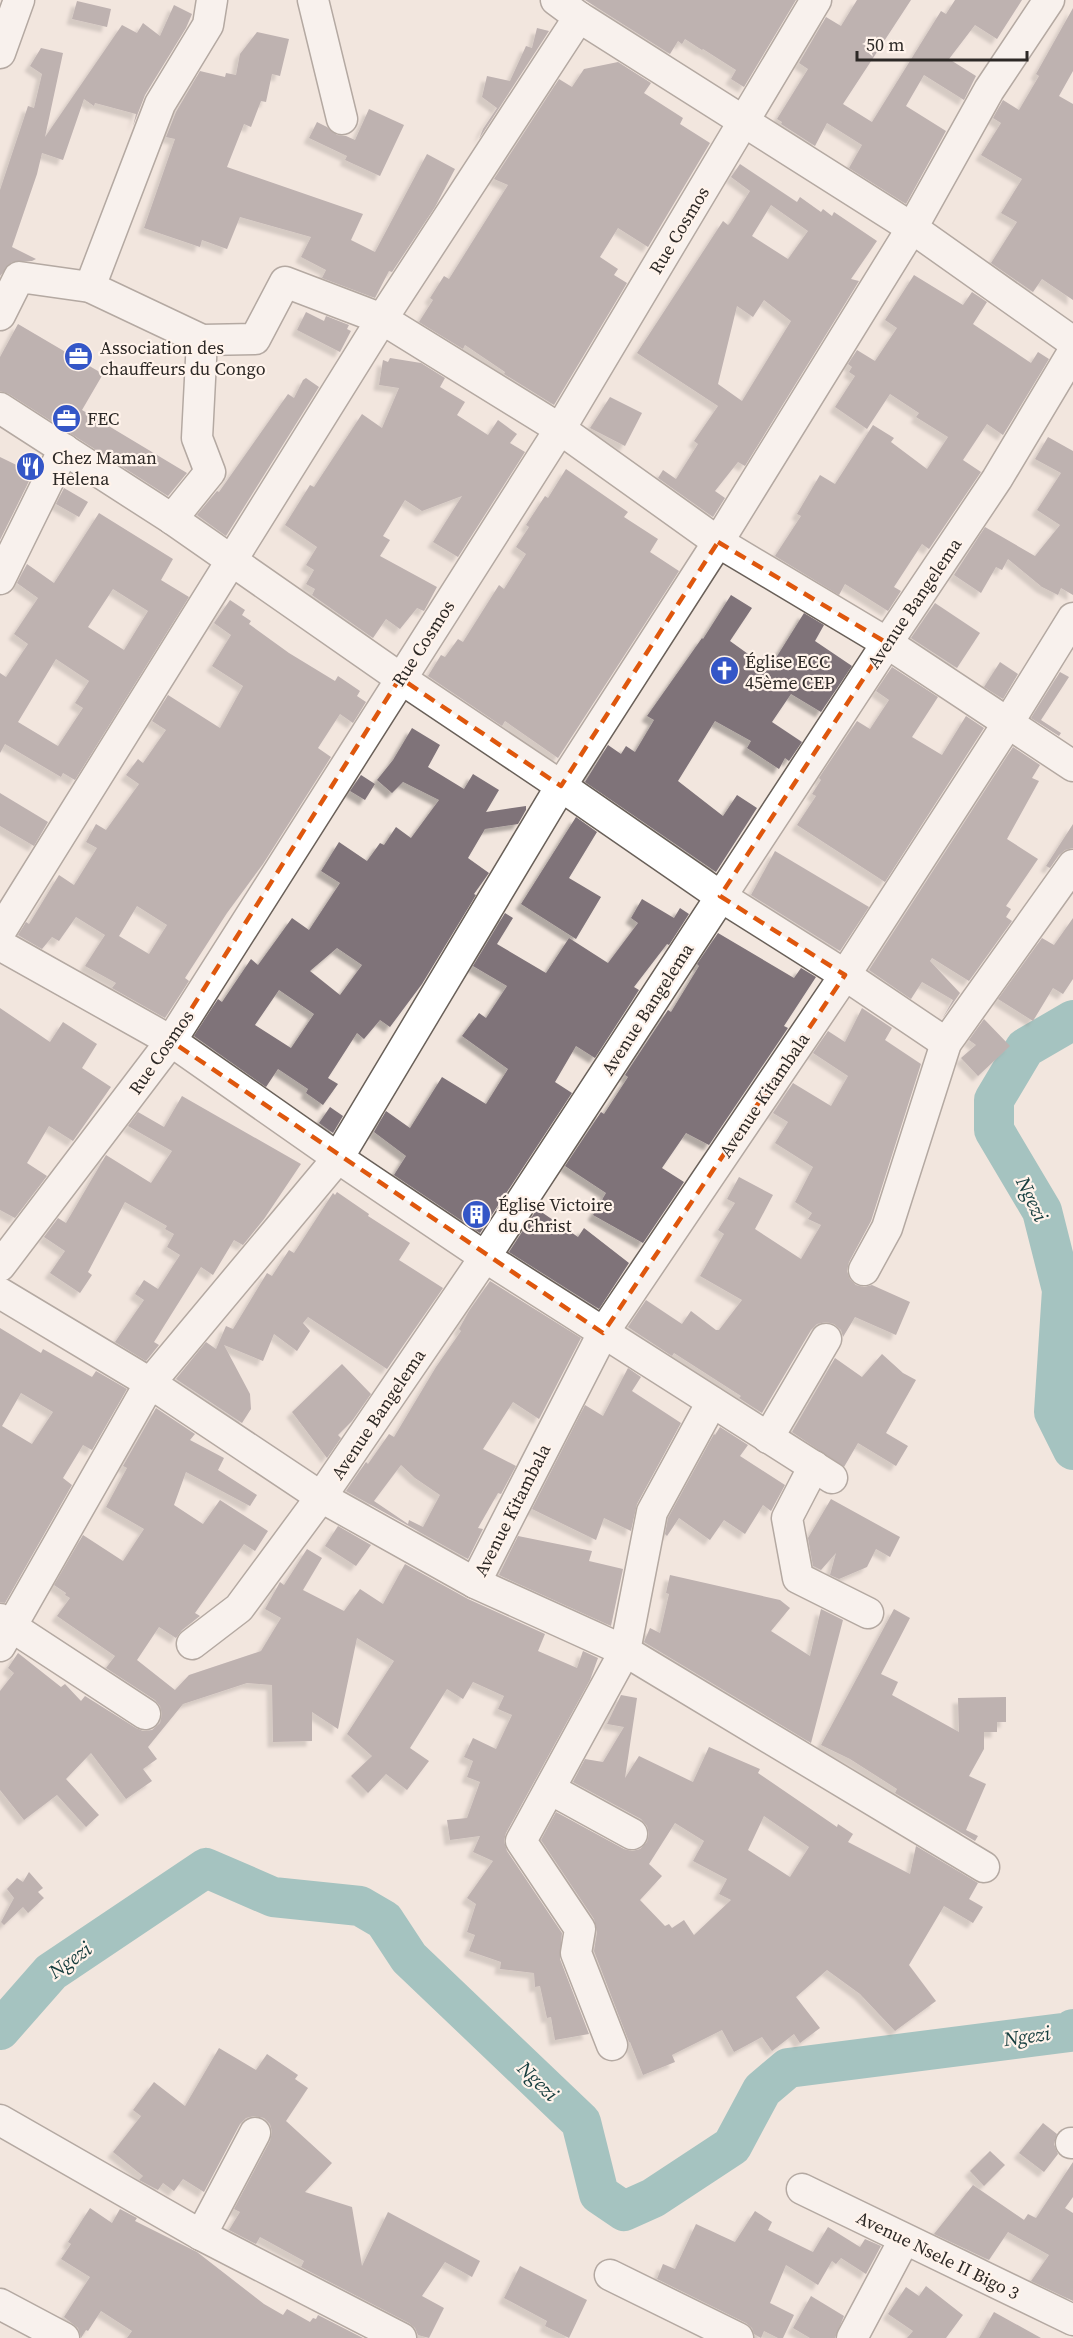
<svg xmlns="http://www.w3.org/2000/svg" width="1073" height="2338" font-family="'Source Serif 4',serif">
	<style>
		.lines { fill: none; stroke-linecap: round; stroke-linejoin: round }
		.river { stroke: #48999b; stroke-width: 40 }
		.building { fill: #7f7379; fill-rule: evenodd; filter: url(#shadow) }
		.minor-casing { stroke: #696059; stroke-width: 33 }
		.minor { stroke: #fff; stroke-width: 30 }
		.marked { fill: none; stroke: #df570d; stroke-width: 4.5; stroke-dasharray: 12 8; stroke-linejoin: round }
		.labels { text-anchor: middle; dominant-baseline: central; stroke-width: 4.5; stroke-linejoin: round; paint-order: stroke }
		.street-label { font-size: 18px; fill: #2d2926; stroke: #fff3eb }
		.poi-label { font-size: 18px; fill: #2d2926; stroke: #fff3eb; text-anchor: start }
		.water-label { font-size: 20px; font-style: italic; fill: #163d3e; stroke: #fff3eb }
	</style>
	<defs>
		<filter id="shadow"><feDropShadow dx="-5.5" dy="5.5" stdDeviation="1.5" flood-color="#0004"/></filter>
	</defs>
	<rect width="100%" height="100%" fill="#f2e6de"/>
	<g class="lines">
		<g class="river">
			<polyline points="1073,1020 1025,1048 994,1100 994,1130 1042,1211 1062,1290 1054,1412 1073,1450"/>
			<polyline points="0,2030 51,1972 206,1868 273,1897 360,1906 384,1920 409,1958 581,2122 599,2194 624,2211 653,2198 732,2146 762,2090 788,2068 1070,2032 1073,2029"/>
		</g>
	</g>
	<g class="building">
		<polygon points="585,0 796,0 744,87 731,79 736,70 703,49 702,50 685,39 682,44 678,41 670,54"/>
		<polygon points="857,0 911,0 843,104 872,122 941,11 946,14 955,0 1022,0 997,39 975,25 949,59 976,76 964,100 924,75 906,106 946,131 906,204 849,168 862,145 827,123 815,146 781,124 782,122 777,119 808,69 799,63 826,17 841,26"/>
		<polygon points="77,1 111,9 107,27 72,19"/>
		<polygon points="174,5 192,14 186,28 145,95 133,126 136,114 95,103 94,106 84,99 63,160 42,153 37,174 12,247 36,259 32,261 12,262 0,276 0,190 28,106 34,108 42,74 30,66 41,48 63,53 45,137 122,25 137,33 143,23 160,36"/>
		<polygon points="1073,8 1073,71 1059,96 1073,104 1073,300 1042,279 1033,292 991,263 1017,222 1001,213 1022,179 981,155 1001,123 993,118 1003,100 1019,110 1039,76 1036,74"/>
		<polygon points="537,28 549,31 479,139 483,129 497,108 482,97 487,76 510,81 526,46 532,48"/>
		<polygon points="257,32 289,39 280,76 272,74 266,102 261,101 251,127 244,124 227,167 363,214 351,240 375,252 427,154 455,169 435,207 392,272 389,271 375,298 322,278 326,270 301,257 311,237 240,217 227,249 202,240 200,247 144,228 175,139 166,137 176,112 200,71 225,77 226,73 236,75 240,54"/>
		<polygon points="618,62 651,83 644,93 683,118 680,124 710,143 648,247 618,228 600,257 618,269 614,275 627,283 554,405 504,374 505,372 465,345 463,349 419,322 433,300 430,298 444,276 449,279 508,185 494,179 559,79 572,87 584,69"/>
		<polygon points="369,109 404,125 380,176 345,160 347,156 309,138 317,122 327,127 337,135 346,136 355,140"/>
		<path d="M740 164 797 202 800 197 821 212 823 209 832 216 834 212 877 241 851 279 859 281 745 466 738 462 715 491 725 498 713 517 658 478 663 470 676 479 698 444 694 441 718 406 637 353 723 221 728 225 730 223 750 191 731 177ZM771 205 808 231 788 259 752 236ZM764 300 791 321 742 401 718 384 737 306 753 317Z"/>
		<polygon points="914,275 963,305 972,292 987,302 973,324 1031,363 1038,352 1049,359 1003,435 987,424 963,460 981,472 929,549 922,544 894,587 901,591 888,611 845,584 839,595 775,556 801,516 797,514 820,475 835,484 873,425 894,438 891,442 927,469 948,437 916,417 919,413 890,394 867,429 835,407 855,376 849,372 852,367 848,364 857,350 875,361 897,328 885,320"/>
		<polygon points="306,312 324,321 326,316 349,325 347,329 351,331 340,352 297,330"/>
		<polygon points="18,324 103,374 82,410 187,473 168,496 9,394 0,391 0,357"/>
		<polygon points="390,358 421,363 445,378 440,387 465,402 457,415 488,435 498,420 517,434 510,443 525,452 458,557 433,542 462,496 422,511 405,500 383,536 390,540 380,556 437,587 424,611 417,608 400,629 386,619 373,638 312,595 315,589 306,584 314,570 306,565 317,547 285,525 310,485 314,487 362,414 382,428 399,388 379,385 383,360 388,362"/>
		<polygon points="306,378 319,387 226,536 197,515 217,491 219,492 288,394 294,398 303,380"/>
		<polygon points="610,397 642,413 625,446 590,428"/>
		<polygon points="1048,437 1073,451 1073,595 1061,588 1058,595 1042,587 1008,559 1002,570 996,567 981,593 954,575 985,527 1035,556 1060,525 1037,510 1061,473 1035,459"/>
		<polygon points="0,457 33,473 0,540"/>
		<polygon points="566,469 628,512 624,517 658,539 650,552 679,571 558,758 505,721 502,726 428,676 441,655 445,657 458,639 463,642 499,585 504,589 526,554 516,547 529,527 526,525 545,496 548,498"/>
		<polygon points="64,488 88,502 79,517 56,504"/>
		<path d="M99 513 173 559 161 580 189 597 75 780 63 773 61 777 5 744 0 753V673L6 677 28 644 14 634 38 598 17 583 27 564 54 583ZM113 589 148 611 124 650 88 627ZM56 659 89 681 75 703 83 708 58 746 18 722Z"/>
		<polygon points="731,595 752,608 730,641 769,669 804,613 824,625 815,641 852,666 821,712 791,694 772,722 802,742 789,761 785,758 779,769 747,748 751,741 715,721 678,781 723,816 737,795 757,808 716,872 585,782 608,745 621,754 626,746 635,752 654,720 647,716 702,638 703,639"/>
		<path d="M230 600 245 610 242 615 251 621 249 624 289 653 335 681 338 676 360 691 357 696 366 702 353 723 340 714 318 748 331 757 263 864 227 913 185 978 189 981 165 1018 112 988 116 983 85 966 105 935 76 917 59 941 52 937 42 949 18 935 26 922 29 924 59 875 74 885 97 848 86 842 96 824 106 830 139 784 126 775 138 759 143 763 166 730 152 721 168 695 220 728 243 686 212 666 231 635 214 623ZM137 906 167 925 149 954 119 936Z"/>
		<polygon points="935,603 980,633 957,668 911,638"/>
		<polygon points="1000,662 1018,674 1003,699 984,687"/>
		<polygon points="892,667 938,697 912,737 942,755 966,716 984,728 885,882 797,825 816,796 812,794 821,780 819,778 857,721 870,729 889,700 876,691"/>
		<polygon points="1060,672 1069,677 1041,720 1061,733 1059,736 1031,718"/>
		<path d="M412 728 440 745 428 767 464 789 473 774 499 790 486 812 526 806V810L518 824 485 829 468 858 489 873 474 894 476 895 422 984 390 1027 380 1020 364 1039 357 1033 328 1078 338 1084 323 1105 306 1093 308 1089 278 1069 266 1087 194 1036 218 999 222 1002 251 959 258 965 292 918 309 930 340 883 321 871 339 842 367 861 380 843 384 845 396 827 411 838 439 800 403 782 392 793 377 780 393 760ZM337 948 362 965 340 995 310 971ZM279 990 314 1014 291 1048 255 1025Z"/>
		<polygon points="1013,747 1040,765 1032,778 1039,781 1007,839 1038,859 1006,906 1011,909 1006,917 1012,921 969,981 932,958 930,961 960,993 942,1019 953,1000 922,982 911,999 869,970"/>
		<polygon points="361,775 375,784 365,800 350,791"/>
		<polygon points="0,793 48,822 34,846 0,826"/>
		<polygon points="576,817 597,832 569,878 601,897 576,939 521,904"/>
		<polygon points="1073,824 1073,848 1065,850 1059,855 1050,868 1046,866"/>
		<polygon points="775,851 869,907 840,951 751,895"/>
		<polygon points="642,899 674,918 680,908 689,914 669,945 667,944 634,987 639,990 595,1058 576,1046 555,1082 572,1093 480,1233 394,1175 406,1156 374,1132 386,1111 410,1128 442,1077 486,1104 508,1069 462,1036 479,1013 486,1018 507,986 473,966 505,913 513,918 497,944 546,973 569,938 608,963 638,923 631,918"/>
		<polygon points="1073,918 1073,979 1063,994 1053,988 1033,1021 998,999 1042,938 1054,945"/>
		<polygon points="718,933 794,978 801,968 816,977 784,1026 788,1028 709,1145 686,1133 662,1168 684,1182 643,1243 593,1215 606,1193 565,1166 601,1112 604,1114 628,1077 625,1075 668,1010 671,1012 699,966 697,964"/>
		<polygon points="0,1008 50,1042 63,1022 97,1044 82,1068 111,1087 73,1141 49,1126 27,1163 47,1176 15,1218 0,1210"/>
		<polygon points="862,1008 892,1028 885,1040 921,1064 871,1221 849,1262 847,1271 850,1279 856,1285 864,1287 872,1285 910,1302 896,1335 855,1317 843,1337 841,1330 834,1324 826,1322 817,1324 811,1330 762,1413 739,1398 741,1396 674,1353 672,1356 628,1327 646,1300 682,1324 691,1311 716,1330 719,1330 742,1300 700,1276 724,1234 718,1230 735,1203 727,1199 739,1177 773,1195 755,1229 801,1259 821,1225 808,1219 812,1213 795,1202 813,1167 775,1143 788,1122 773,1113 793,1083 831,1106 848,1076 813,1053 828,1031 845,1042"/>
		<polygon points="984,1019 1010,1046 978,1076 961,1058 976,1045 969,1040"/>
		<polygon points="182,1096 301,1164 264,1219 243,1245 234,1240 213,1275 201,1267 154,1342 159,1345 146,1361 115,1342 144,1300 135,1294 144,1280 158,1289 180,1255 167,1247 174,1234 165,1229 167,1226 125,1202 88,1272 92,1275 80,1293 50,1273 65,1251 44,1237 58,1218 66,1223 106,1155 151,1183 172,1151 128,1126 138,1112 164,1127"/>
		<polygon points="330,1107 343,1116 333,1133 319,1123"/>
		<polygon points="337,1192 369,1214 368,1216 410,1243 399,1260 443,1288 387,1369 308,1317 303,1323 310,1331 297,1351 274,1334 263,1361 224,1345 250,1394 251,1409 242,1423 176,1379 206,1342 216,1349 226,1326 233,1329 267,1273 272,1276 289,1250 294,1253 333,1193 335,1195"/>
		<polygon points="537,1209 578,1237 584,1228 629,1263 599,1309 509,1252"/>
		<path d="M490 1281 581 1338 539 1419 513 1402 483 1449 516 1466 501 1494 498 1493 478 1528 483 1529 468 1559 346 1491 366 1462 368 1464 389 1434 394 1437 436 1367 461 1331 459 1329 469 1311ZM401 1465 415 1478 440 1495 423 1527 409 1520 408 1524 374 1501Z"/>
		<path d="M0 1328 41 1353 43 1349 92 1377 96 1371 127 1389 92 1450 83 1445 63 1478 72 1485 5 1603 0 1602ZM21 1393 53 1412 32 1444 2 1426Z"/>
		<polygon points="882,1354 903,1373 916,1380 886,1433 908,1446 896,1466 858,1443 844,1467 792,1432 835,1358 862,1377"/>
		<polygon points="342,1364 371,1394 352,1421 338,1435 341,1438 327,1458 292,1412"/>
		<polygon points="628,1368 641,1377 632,1391 681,1423 637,1504 631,1531 604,1518 596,1540 532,1509 585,1405 603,1416"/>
		<polygon points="156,1408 195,1434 190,1440 224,1458 218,1470 257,1495 250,1506 186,1472 174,1505 203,1524 220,1500 268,1531 255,1551 244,1544 195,1613 200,1616 182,1630 176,1638 159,1627 137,1660 175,1690 189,1675 261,1651 281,1618 265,1609 280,1582 284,1585 307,1549 322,1558 303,1590 344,1611 360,1589 383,1604 405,1564 468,1599 545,1634 538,1651 577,1668 583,1651 598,1658 590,1680 506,1833 504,1841 507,1851 562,1933 560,1959 589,2034 555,2040 551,2017 547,2018 540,1986 535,1987 534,1973 500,1969 501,1962 469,1951 475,1935 467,1932 476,1904 467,1898 493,1861 473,1852 480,1836 450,1840 447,1820 467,1818 480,1782 467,1777 473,1761 464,1757 473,1738 496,1749 512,1715 498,1709 504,1696 473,1682 463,1699 447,1689 410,1748 429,1761 407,1790 386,1774 368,1793 351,1776 372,1756 347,1734 394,1661 357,1638 338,1729 312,1712 312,1741 273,1742 272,1685 247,1683 183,1704 148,1747 157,1759 143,1769 152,1781 126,1799 91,1753 66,1779 99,1815 86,1827 57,1795 24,1820 0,1790 0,1691 14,1673 8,1668 18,1653 61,1687 65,1684 81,1701 85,1696 136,1728 143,1731 152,1730 160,1723 162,1714 160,1706 155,1700 106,1668 115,1656 57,1616 70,1598 65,1595 66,1593 54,1585 83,1535 123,1561 144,1529 106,1507 127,1468 123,1466"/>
		<polygon points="720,1427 748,1445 740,1456 785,1485 771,1511 763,1505 745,1534 724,1520 710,1540 679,1518 667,1536 665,1534 668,1518 714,1434 715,1435"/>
		<polygon points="831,1499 900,1537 890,1557 876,1549 867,1567 839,1579 830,1575 836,1553 821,1570 813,1566 808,1538"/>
		<polygon points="338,1526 371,1545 356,1566 325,1546"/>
		<polygon points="518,1536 592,1551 589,1561 623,1569 611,1626 499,1575"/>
		<polygon points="670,1575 780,1600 790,1608 771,1631 810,1656 821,1609 843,1620 811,1743 644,1642 650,1628 660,1633 669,1594 666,1593"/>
		<polygon points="894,1609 910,1618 881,1674 898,1682 892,1695 959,1732 958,1698 1006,1697 1006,1722 997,1722 997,1732 984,1732 984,1749 969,1776 986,1784 966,1830 978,1836 975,1841 895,1793 897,1789 850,1759 821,1745"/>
		<path d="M621 1695 637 1698 625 1778 639 1756 693 1782 709 1747 760 1769 758 1773 837 1827 838 1824 853 1834 848 1842 910 1874 916 1846 978 1883 969 1899 983 1907 973 1923 944 1906 909 1965 936 2001 895 2031 860 1994 827 1970 796 1997 820 2028 800 2043 794 2034 772 2051 762 2037 734 2052 722 2030 672 2055 675 2062 643 2075 630 2042H629L594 1951 597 1932 594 1919 541 1840 556 1812 624 1849 632 1851 640 1849 647 1842 649 1834 647 1826 641 1819 573 1782 585 1759 603 1762 624 1727 607 1724ZM764 1816 809 1847 790 1877 748 1850ZM675 1823 704 1841 693 1861 727 1879 719 1894 731 1900 694 1935 684 1920 672 1928 669 1924 665 1926 640 1900 662 1876 649 1864Z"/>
		<polygon points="29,1872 43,1888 38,1892 44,1898 28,1913 23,1907 4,1925 1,1922 14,1898 7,1889 17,1878 23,1882"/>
		<polygon points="219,2048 256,2070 267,2054 298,2075 295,2079 308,2088 286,2121 332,2163 305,2192 352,2207 362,2266 388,2212 480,2261 472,2277 445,2262 422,2296 444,2308 429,2338 418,2335 415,2328 409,2323 301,2267 304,2261 260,2237 256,2244 229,2230 240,2212 234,2209 270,2141 272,2132 270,2124 264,2118 254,2116 246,2118 240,2124 204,2192 183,2179 174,2191 163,2183 158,2190 139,2180 143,2176 113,2152 141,2116 133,2110 154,2082 185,2106"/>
		<polygon points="1043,2123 1057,2134 1054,2144 1058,2154 1044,2172 1019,2153"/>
		<polygon points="990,2151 1005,2165 984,2186 970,2171"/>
		<polygon points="1073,2162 1073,2197 1065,2208 1073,2213 1073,2301 1031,2281 1049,2255 1008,2232 989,2260 934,2234 973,2185 1024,2220 1028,2214 1036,2218"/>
		<polygon points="90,2208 112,2223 120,2209 137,2218 135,2221 197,2252 264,2304 283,2315 287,2309 310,2322 313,2318 316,2319 318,2315 363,2338 127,2338 132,2331 101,2311 88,2331 86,2330 81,2338 78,2328 64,2317 90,2277 61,2259 71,2244 68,2242"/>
		<polygon points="755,2211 772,2222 768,2230 813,2252 828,2227 860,2247 865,2239 881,2246 866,2274 841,2258 836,2264 832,2261 818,2285 786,2265 770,2303 794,2315 783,2338 778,2338 764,2331 761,2338 754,2334 752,2328 746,2323 657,2279 663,2264 675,2269 696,2224 735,2242"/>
		<polygon points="520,2266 587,2300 569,2338 545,2326 547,2321 504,2298"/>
		<polygon points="926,2286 963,2315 946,2338 907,2338 913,2331 888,2314 906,2287 919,2296"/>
		<polygon points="811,2296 844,2316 835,2338 810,2338 793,2328"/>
		<polygon points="994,2312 1041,2338 979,2338"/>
	</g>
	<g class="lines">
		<defs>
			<g id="minor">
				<polyline points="313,0 342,119"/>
				<polyline points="556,0 579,17 912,228 1073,342"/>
				<polyline points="0,53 19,0"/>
				<polyline points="90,287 160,104 208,25 212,0"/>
				<polyline points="0,315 19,277 90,287 202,340 255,339 285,282 382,319 560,429 718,542 887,643 1073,766"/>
				<polyline points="0,408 172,519 400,678 561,786 720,896 845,975 946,1043"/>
				<polyline points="172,519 210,472 197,438 202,340"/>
				<polyline points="0,579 64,449"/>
				<polyline points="0,932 382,319 579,17"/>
				<polyline points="0,945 171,1041 338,1158 485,1257 832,1478"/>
				<polyline points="0,1266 171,1041 560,429 816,0"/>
				<polyline points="864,1270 887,1228 946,1043 1073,865"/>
				<polyline points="0,1293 150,1383 321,1497 475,1583 625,1651 984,1867"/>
				<polyline points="768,1438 826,1339"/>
				<polyline points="814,1466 787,1518 798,1578 868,1613"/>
				<polyline points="475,1583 603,1333 845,975 1008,723 1073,618"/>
				<polyline points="0,1619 145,1714"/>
				<polyline points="192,1644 239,1608 321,1497 485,1257 887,643 997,479 1073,352"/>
				<polyline points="0,1646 150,1383 338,1158 561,786 718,542 912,228 989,90 1049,0"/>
				<polyline points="550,1789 632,1834"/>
				<polyline points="612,2045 576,1953 580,1929 521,1841 625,1651 652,1512 712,1402"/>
				<polyline points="0,2120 201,2235 401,2338"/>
				<polyline points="1071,2143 1073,2143"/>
				<polyline points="802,2189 1073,2320"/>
				<polyline points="201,2235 255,2133"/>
				<polyline points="610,2275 738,2338"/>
				<polyline points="0,2304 64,2338"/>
				<polyline points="852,2338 904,2240"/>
			</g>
		</defs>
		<use href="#minor" class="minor-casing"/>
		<use href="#minor" class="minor"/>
	</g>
	<path d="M0 0H1073V2338H0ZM718 542 887 643 720 896 845 975 603 1333 171 1041 400 678 561 786Z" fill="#f2e6de" fill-opacity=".55" fill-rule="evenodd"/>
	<path class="marked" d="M718 542 887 643 720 896 845 975 603 1333 171 1041 400 678 561 786Z"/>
	<defs>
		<symbol id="office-disc" viewBox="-11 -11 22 22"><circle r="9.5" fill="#3456c7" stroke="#fff3eb"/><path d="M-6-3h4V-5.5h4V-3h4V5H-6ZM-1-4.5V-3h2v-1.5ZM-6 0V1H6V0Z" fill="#fff"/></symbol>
		<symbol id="restaurant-disc" viewBox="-11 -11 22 22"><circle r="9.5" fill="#3456c7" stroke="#fff3eb"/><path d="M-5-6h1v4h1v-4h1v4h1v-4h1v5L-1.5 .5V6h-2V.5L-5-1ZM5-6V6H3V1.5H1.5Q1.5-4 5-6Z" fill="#fff"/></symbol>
		<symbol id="church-disc" viewBox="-11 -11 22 22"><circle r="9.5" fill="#3456c7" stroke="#fff3eb"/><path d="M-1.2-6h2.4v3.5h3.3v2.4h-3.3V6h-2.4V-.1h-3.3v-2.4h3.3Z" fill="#fff"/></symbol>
		<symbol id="building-disc" viewBox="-11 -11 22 22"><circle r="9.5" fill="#3456c7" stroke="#fff3eb"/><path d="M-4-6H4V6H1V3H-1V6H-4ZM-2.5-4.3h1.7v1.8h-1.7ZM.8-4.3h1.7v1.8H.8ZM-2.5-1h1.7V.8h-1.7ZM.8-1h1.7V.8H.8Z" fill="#fff"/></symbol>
	</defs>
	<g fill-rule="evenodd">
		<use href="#office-disc" x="62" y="340" width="33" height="33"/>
		<use href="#office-disc" x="50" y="402" width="33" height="33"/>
		<use href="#restaurant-disc" x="14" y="450" width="33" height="33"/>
		<use href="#church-disc" x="708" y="654" width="33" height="33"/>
		<use href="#building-disc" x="460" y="1198" width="33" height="33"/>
	</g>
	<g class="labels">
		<g class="street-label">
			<text transform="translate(679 230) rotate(-59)">Rue Cosmos</text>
			<text transform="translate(914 603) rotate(-56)">Avenue Bangelema</text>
			<text transform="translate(423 643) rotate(-57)">Rue Cosmos</text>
			<text transform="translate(647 1009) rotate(-57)">Avenue Bangelema</text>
			<text transform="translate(161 1052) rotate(-55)">Rue Cosmos</text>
			<text transform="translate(764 1095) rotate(-56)">Avenue Kitambala</text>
			<text transform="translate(378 1414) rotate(-56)">Avenue Bangelema</text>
			<text transform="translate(512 1510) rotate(-63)">Avenue Kitambala</text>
			<text transform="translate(938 2255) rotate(26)">Avenue Nsele II Bigo 3</text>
		</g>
		<g class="poi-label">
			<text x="100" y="347">Association des<tspan x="100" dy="21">chauffeurs du Congo</tspan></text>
			<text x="87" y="418">FEC</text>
			<text x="52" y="457">Chez Maman<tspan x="52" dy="21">Helena</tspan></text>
			<text x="745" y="661">Église ECC<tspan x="745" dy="21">45ème CEP</tspan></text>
			<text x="498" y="1204">Église Victoire<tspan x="498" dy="21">du Christ</tspan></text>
		</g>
		<g class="water-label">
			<text transform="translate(1032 1199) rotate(64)">Ngezi</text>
			<text transform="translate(70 1960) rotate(-36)">Ngezi</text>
			<text transform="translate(1027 2036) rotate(-8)">Ngezi</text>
			<text transform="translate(538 2081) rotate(44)">Ngezi</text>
		</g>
	</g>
	<path d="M857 51v9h170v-9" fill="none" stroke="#2d2926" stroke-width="3"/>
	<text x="866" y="51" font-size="18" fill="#2d2926" stroke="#fff3eb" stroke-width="4.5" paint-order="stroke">50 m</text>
</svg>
